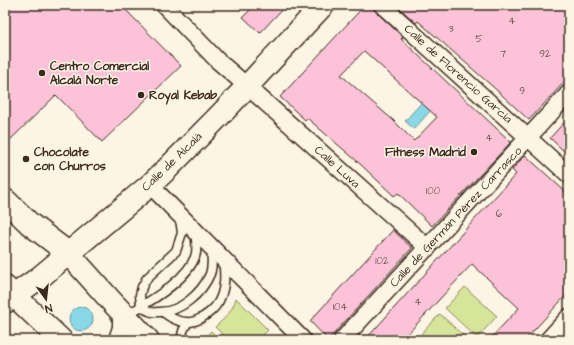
<svg xmlns="http://www.w3.org/2000/svg" width="574" height="345" font-family="'Architects Daughter',sans-serif">
	<style>
		.green { fill: #d6e599; stroke: #88885c }
		.water { fill: #89d8e7; stroke: #6a9297 }
		.building { fill: #fcc3d8; stroke: #3b2a1e; fill-rule: evenodd }
		.lines { fill: none; stroke-linecap: round; stroke-linejoin: round }
		.lane-casing { stroke: #3b2a1e; stroke-width: 11 }
		.street-casing { stroke: #3b2a1e; stroke-width: 19 }
		.primary-casing { stroke: #3b2a1e; stroke-width: 25 }
		.lane { stroke: #fcf5e5; stroke-width: 8 }
		.street { stroke: #fcf5e5; stroke-width: 16 }
		.primary { stroke: #fcf5e5; stroke-width: 22 }
		.poi-dot { fill: #3b2a1e; stroke: #fcf5e5; stroke-width: 1.5 }
		.labels { text-anchor: middle; dominant-baseline: central; stroke-width: 3; stroke-linejoin: round; paint-order: stroke }
		.number-label { font-size: 10px; fill: #6b504c }
		.poi-label { font-size: 12px; font-weight: bold; fill: #3b2a1e; stroke: #fcf5e5; text-anchor: start }
		.street-label { font-size: 12px; fill: #3b2a1e; stroke: #fcf5e5 }
	</style>
	<rect width="100%" height="100%" fill="#fcf5e5"/>
	<filter id="ink" filterUnits="userSpaceOnUse"><feTurbulence type="fractalNoise" baseFrequency=".025" numOctaves="2"/><feDisplacementMap in="SourceGraphic" scale="8" xChannelSelector="R" yChannelSelector="G"/><feConvolveMatrix kernelMatrix="1 2 1 2 8 2 1 2 1" color-interpolation-filters="sRGB"/></filter>
	<g filter="url(#ink)">
		<g class="green">
			<polygon points="465,287 497,316 477,338 445,308"/>
			<path d="M236 298 268 330 258 340H228L215 327C224 319 233 311 236 298Z"/>
			<polygon points="440,314 468,340 425,340 420,335"/>
			<polygon points="211,331 220,340 202,340"/>
		</g>
		<g class="water">
			<polygon points="422,102 431,110 414,129 405,121"/>
			<circle cx="81" cy="319" r="12"/>
		</g>
		<g class="building">
			<polygon points="5,5 121,5 181,66 102,142 56,95 5,145"/>
			<polygon points="255,5 286,5 260,33 243,17"/>
			<path d="M365 5H373V8L376 12 403 37 401 39 511 142 432 226 398 193 394 196 358 162 307 118 305 120 280 97ZM364 51 437 117 414 141 394 121 341 75Z"/>
			<polygon points="396,5 569,5 569,77 529,120 492,86 418,21 416,23"/>
			<polygon points="569,117 569,156 550,138"/>
			<polygon points="525,155 569,195 569,292 525,340 489,340 519,308 472,264 402,340 365,340 516,174 512,170"/>
			<polygon points="393,230 412,248 328,340 310,321"/>
		</g>
		<g class="lines">
			<defs>
				<g id="lane">
					<path d="M180 219 182 233 176 251 147 278 142 287 140 295 141 306C144 308 146 310 149 311 152 313 155 312 158 312 180 313 202 293 210 274 213 266 212 257 211 249"/>
					<path d="M163 312C170 317 177 322 186 322 191 323 199 320 203 317 206 315 209 313 211 311 225 299 226 278 223 261"/>
					<path d="M126 315C148 303 186 281 195 257 198 249 196 240 195 232"/>
					<polyline points="181,340 183,331 187,323"/>
				</g>
				<g id="street">
					<polyline points="164,5 218,61 247,86 428,248"/>
					<polyline points="382,5 569,175"/>
					<polyline points="150,185 303,340"/>
					<polyline points="342,340 569,93"/>
					<polyline points="548,340 569,317"/>
				</g>
				<g id="primary">
					<polyline points="5,200 30,224 68,253 113,303 148,340"/>
					<polyline points="5,287 61,340"/>
					<polyline points="5,302 39,278 51,268 150,185 168,168 224,111 323,5"/>
					<polyline points="120,340 124,328 124,316"/>
				</g>
			</defs>
			<use href="#lane" class="lane-casing"/>
			<use href="#street" class="street-casing"/>
			<use href="#primary" class="primary-casing"/>
			<use href="#lane" class="lane"/>
			<use href="#street" class="street"/>
			<use href="#primary" class="primary"/>
		</g>
	</g>
	<g class="poi-dot">
		<circle cx="42" cy="73" r="4"/>
		<circle cx="141" cy="95" r="4"/>
		<circle cx="474" cy="152" r="4"/>
		<circle cx="26" cy="159" r="4"/>
	</g>
	<g class="labels">
		<g class="number-label">
			<text x="512" y="21">4</text>
			<text x="451" y="29">3</text>
			<text x="479" y="39">5</text>
			<text x="503" y="54">7</text>
			<text x="545" y="54">92</text>
			<text x="522" y="91">9</text>
			<text x="489" y="138">4</text>
			<text x="433" y="191">100</text>
			<text x="499" y="214">6</text>
			<text x="382" y="261">102</text>
			<text x="418" y="302">4</text>
			<text x="340" y="307">104</text>
		</g>
		<g class="poi-label">
			<text x="50" y="66">Centro Comercial<tspan x="50" dy="14">Alcalá Norte</tspan></text>
			<text x="149" y="95">Royal Kebab</text>
			<text x="34" y="152">Chocolate<tspan x="34" dy="14">con Churros</tspan></text>
			<text x="466" y="152" text-anchor="end">Fitness Madrid</text>
		</g>
		<g class="street-label">
			<text transform="translate(458 74) rotate(42)">Calle de Florencio García</text>
			<text transform="translate(172 162) rotate(-44)">Calle de Alcalá</text>
			<text transform="translate(337 167) rotate(42)">Calle Luva</text>
			<text transform="translate(456 217) rotate(-47)">Calle de Germán Pérez Carrasco</text>
		</g>
	</g>
	<rect width="574" height="345" fill="none" stroke="#fcf5e5" stroke-width="20"/>
	<rect x="10" y="10" width="554" height="325" fill="none" stroke="#3b2a1e" stroke-width="1.5" filter="url(#ink)"/>
	<g transform="translate(46 299) rotate(165)" stroke="#fcf5e5" stroke-width="3" paint-order="stroke">
	<path d="M0-3L7 15L0 10L-7 15Z" fill="#3b2a1e"/>
	<text y="-6" font-size="11" font-weight="bold" text-anchor="middle" fill="#3b2a1e">N</text>
	</g>
</svg>
